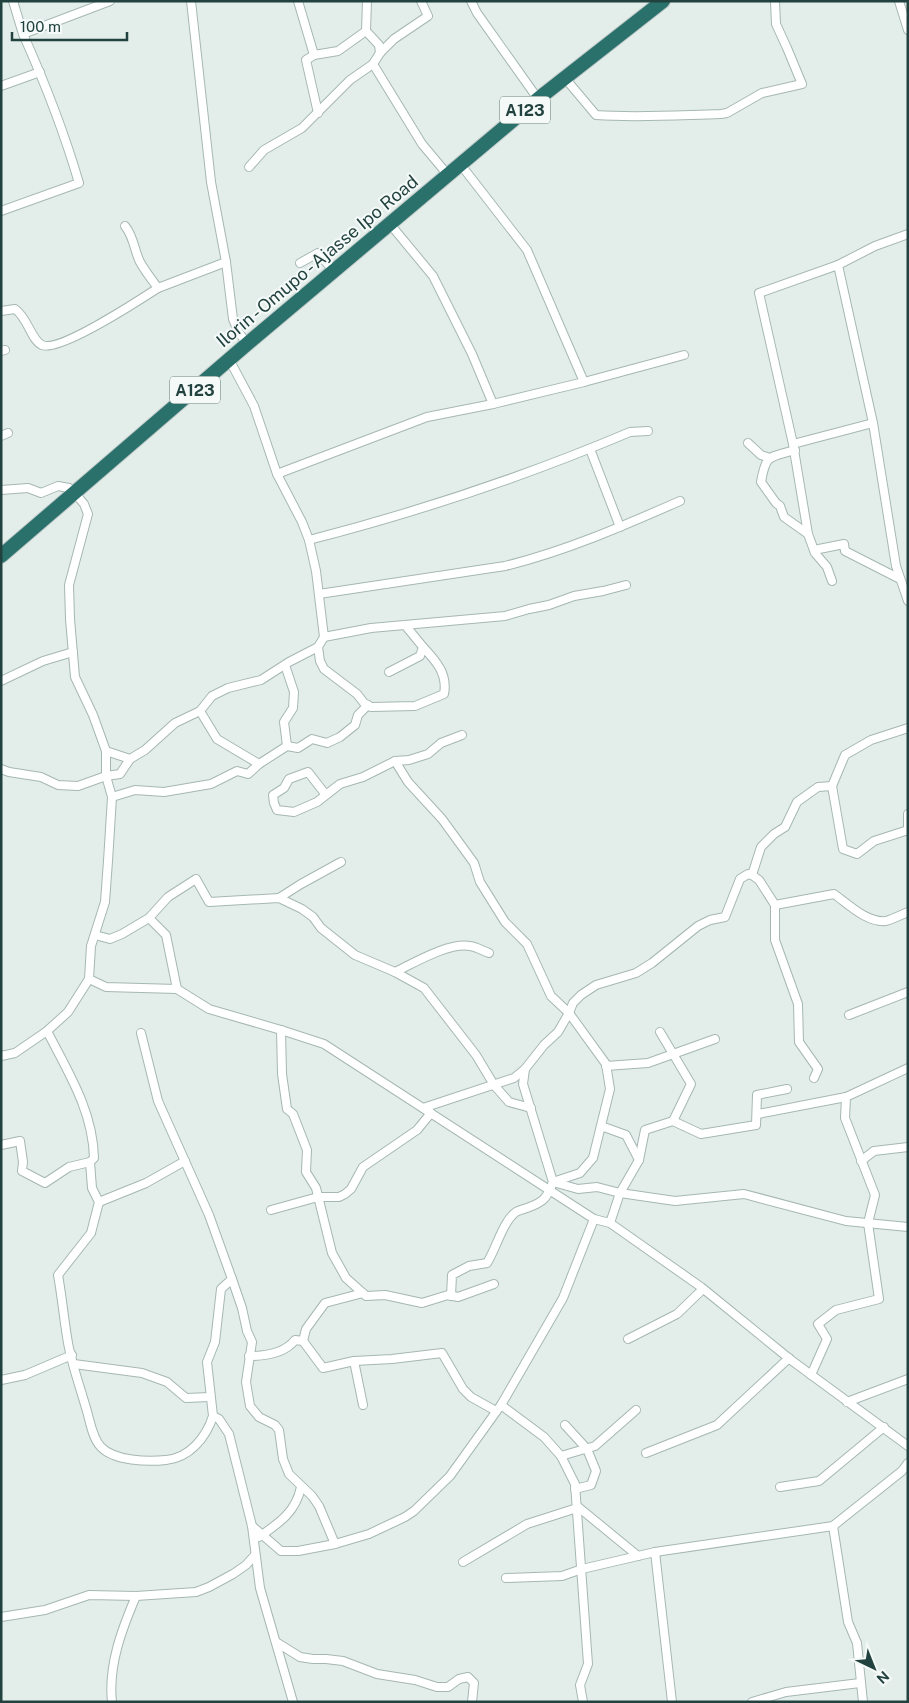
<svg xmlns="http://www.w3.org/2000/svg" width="909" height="1703" font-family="'Public Sans',sans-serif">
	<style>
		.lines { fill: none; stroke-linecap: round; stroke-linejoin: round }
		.street-casing { stroke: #a5b7b4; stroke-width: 10 }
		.highway-casing { stroke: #c1cac9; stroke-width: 16 }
		.street { stroke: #fff; stroke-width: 8 }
		.highway { stroke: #2a716c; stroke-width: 14 }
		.labels { text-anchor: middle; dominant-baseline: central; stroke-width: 4; stroke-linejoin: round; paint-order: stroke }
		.shield { fill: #f5faf8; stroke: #617976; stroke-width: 1 }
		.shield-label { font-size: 16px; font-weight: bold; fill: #21423e }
		.street-label { font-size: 18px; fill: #21423e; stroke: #f5faf8 }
	</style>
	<rect width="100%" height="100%" fill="#e3eeeb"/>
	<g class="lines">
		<defs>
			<g id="street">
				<polyline points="13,1 23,34 110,1"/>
				<polyline points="191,1 211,182 226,262 233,319 238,331 247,344"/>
				<polyline points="298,1 314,55 306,60 318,113"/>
				<polyline points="471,1 477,13 538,99"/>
				<polyline points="899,1 908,30"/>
				<polyline points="366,31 379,45 380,53 394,39 428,16 421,1"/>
				<polyline points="380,53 373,64 422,144 448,175"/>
				<polyline points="314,55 338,51 366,31 367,1"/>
				<path d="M564 77 596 115C638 118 680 115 721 114L727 113 762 93 802 84 787 48 776 24 775 1"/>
				<polyline points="1,86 40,72"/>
				<polyline points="249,167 264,150 302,128 350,80 373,64"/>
				<path d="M1 211 79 183C64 132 45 83 23 34"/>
				<polyline points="390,224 433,276 472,354 493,404"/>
				<path d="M125 226C134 237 134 250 140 262 145 271 152 280 158 288L226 262"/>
				<polyline points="908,234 875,246 838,265 873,423 896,566 908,601"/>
				<polyline points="300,263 318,253 334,271"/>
				<path d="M1 311 15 309C28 318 31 340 42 345 59 353 141 299 158 288"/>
				<polyline points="1,351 5,350"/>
				<path d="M230 361 254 406 277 474 302 522 309 540 316 571 324 637 318 647 320 661 324 669 357 694 364 703 371 707 415 706 444 694C448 674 436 661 423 647"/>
				<polyline points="584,382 684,355"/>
				<polyline points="1,436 8,433"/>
				<polyline points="748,443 761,455 770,458"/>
				<polyline points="793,444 873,423"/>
				<polyline points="590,449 620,527"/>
				<path d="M795 450C768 458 766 454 761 482L776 503 780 506 784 517 808 534"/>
				<polyline points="277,474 427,417 493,404 584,382 527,250 461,165"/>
				<polyline points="1,490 28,488 41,493 58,486 69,488 74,492 84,504 88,514 69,585 70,619 75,677 93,715 106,751 106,776 112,797 108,861 105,902 91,946 89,979 68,1012 47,1031 15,1053 1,1056"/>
				<path d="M309 540C418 512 526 476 630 432L648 431"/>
				<polyline points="814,550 844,544 845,551 900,579"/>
				<polyline points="832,581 827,567 815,553 808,534 793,444 759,293 838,265"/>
				<path d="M319 594 505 566C566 551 623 526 680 501"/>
				<polyline points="324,637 371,628 505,616 529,609 549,605 574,596 603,591 626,585"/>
				<polyline points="285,665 294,692 293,708 284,722 287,746"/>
				<polyline points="389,672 420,656 423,647 405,625"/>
				<polyline points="1,681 43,661 73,652"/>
				<polyline points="200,711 217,739 259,764 287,746 298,748 312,739 327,743 340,737 355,725 358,715 368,705"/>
				<polyline points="106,751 130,759"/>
				<polyline points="395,761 408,782 442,819 474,863 480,882 505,922 527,944 551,996 569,1013 606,1064 610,1089 593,1158 580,1173 553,1182 523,1084 525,1069"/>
				<polyline points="1,769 9,772 41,777 58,785 78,786 106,776 120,774 130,759 145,750 175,723 200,711 212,696 228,688 261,680 289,662 318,647"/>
				<polyline points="832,786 843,849 857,854 874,841 908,830"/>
				<polyline points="326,795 308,772 289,779 284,788 273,795 274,803 277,810 294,812 317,802 340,784 363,777 395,761 409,760 428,754 441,743 462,735"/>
				<polyline points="112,797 135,790 164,792 211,784 237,771 248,774 259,764"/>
				<polyline points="908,814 908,831"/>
				<polyline points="752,875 759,880 775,905 775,940 798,1004 799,1042 818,1069 814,1078"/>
				<polyline points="279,898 301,884 341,862"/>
				<path d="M775 905 834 894C848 904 867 923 886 921 893 919 901 915 908 912"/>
				<polyline points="149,918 166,935 177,989"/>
				<polyline points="95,935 110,939 122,934 149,918 168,897 196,879 209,902 279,898 302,909 313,917 321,928 355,955 395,972 424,988 476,1055 494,1085 509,1102 531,1108"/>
				<path d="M395 972C414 963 449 942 470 946 477 947 483 951 489 953"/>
				<polyline points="89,979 106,987 177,989 209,1009 281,1030 324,1044 594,1219 610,1223 701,1287 791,1360 908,1446"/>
				<polyline points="849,1015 908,992"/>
				<polyline points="281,1030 282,1074 287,1109 293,1114 307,1150 306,1172 316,1188 332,1253 346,1278 366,1296 385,1295 422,1303 448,1295 458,1297 494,1284"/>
				<path d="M47 1031C68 1072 93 1111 94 1158L90 1162 92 1188 99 1202 91 1233 58 1275C62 1297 64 1320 68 1343 72 1365 80 1387 86 1408 90 1420 92 1438 101 1447 114 1461 148 1462 166 1460 189 1458 206 1438 213 1416L207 1362 215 1342 221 1289 232 1279 209 1215 158 1101 141 1033"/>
				<polyline points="606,1066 648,1063 715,1039"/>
				<polyline points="423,1108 514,1078 525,1069 544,1045 558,1032 569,1013 573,1003 581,995 596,985 636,973 652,963 698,926 710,920 725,917 740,879 748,874 752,875 761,847 774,834 785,827 797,802 818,787 832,786 845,755 871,740 908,728"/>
				<polyline points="758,1114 846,1097 908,1068"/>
				<polyline points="673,1121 701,1134 756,1125 757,1095 787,1089"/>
				<polyline points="601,1126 626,1135 639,1160 620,1193 610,1223"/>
				<polyline points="1,1145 20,1141 23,1162 22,1171 45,1183 69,1167 90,1162"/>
				<polyline points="639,1160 645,1130 673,1121 691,1084 660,1032"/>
				<polyline points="861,1161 874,1151 908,1147"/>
				<polyline points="99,1202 146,1183 185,1161"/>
				<polyline points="271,1210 318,1197 339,1197 345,1194 351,1189 363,1167 417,1130 431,1113"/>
				<polyline points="232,1279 242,1308 247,1331 252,1342 246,1382 250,1406 259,1417 275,1425 279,1430 283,1459 289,1474 312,1496 319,1506 335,1544"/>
				<path d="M451 1296 452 1275 469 1266 487 1263C496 1249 503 1221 516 1212 519 1210 524 1209 527 1208 544 1202 547 1198 553 1182L578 1189 597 1187 620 1193 675 1201 744 1194 846 1221 908 1227"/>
				<polyline points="628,1339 677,1314 703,1289"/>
				<polyline points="303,1341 306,1329 325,1303 363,1293"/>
				<path d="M249 1356C265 1356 285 1353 295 1340L303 1341 323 1368 354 1361 392 1359 442 1353 463 1389 471 1397 496 1411"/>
				<polyline points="354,1361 363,1405"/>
				<polyline points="74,1364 142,1373 167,1382 186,1398 210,1397"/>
				<polyline points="811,1375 827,1339 818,1324 836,1310 879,1299 868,1223 875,1195 845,1118 846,1097"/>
				<polyline points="1,1380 25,1375 72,1355"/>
				<polyline points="847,1402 908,1379"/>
				<polyline points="501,1405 544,1437 561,1456 575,1484 588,1664 580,1685 583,1702"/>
				<polyline points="213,1416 219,1419 229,1434 252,1526 260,1588 293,1702"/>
				<polyline points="565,1425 587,1449 596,1471 591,1485 575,1489"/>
				<polyline points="646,1453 717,1425 789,1358"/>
				<polyline points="561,1456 595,1446 636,1410"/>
				<polyline points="780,1487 819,1481 884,1427"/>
				<polyline points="577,1506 638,1556"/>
				<polyline points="252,1526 281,1551 298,1551 335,1544 369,1534 405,1517 414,1511 450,1476 501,1405 563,1298 594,1219"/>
				<polyline points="833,1526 848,1622 857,1643 863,1702"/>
				<path d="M259 1537C279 1523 296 1512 301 1487"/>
				<polyline points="655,1552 672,1702"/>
				<polyline points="463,1562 527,1524 577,1508"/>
				<polyline points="506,1578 562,1576 582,1569 655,1552 833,1526 902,1471 908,1463"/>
				<polyline points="1,1617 45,1610 89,1595 136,1596 196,1592 209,1587 233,1574 246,1565 255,1555"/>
				<polyline points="276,1642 300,1657 313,1659 326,1659 343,1661 377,1674 415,1680 437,1687 448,1687 459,1679 468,1677 474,1683 472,1702"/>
				<path d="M112 1702C108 1665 122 1629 136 1596"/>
				<polyline points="752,1702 786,1692 860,1683"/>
			</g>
			<polyline id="highway" points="1,556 247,344 538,99 663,1"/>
		</defs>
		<use href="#street" class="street-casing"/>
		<use href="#highway" class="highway-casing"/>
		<use href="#street" class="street"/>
		<use href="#highway" class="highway"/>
	</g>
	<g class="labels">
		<g class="shield">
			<rect x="500" y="96.5" width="50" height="27" rx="4"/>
			<rect x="170" y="376.5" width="50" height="27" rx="4"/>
		</g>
		<g class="shield-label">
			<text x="525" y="110">A123</text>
			<text x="195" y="390">A123</text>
		</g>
		<g class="street-label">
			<text transform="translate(317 261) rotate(-40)">Ilorin - Omupo - Ajasse Ipo Road</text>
		</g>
	</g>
	<rect width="909" height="1703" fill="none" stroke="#21423e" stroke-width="5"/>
	<g transform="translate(874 1668) rotate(137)" stroke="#f5faf8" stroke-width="4" paint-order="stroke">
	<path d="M0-4L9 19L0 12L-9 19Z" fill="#21423e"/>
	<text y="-8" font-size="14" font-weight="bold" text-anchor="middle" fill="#21423e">N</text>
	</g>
	<path d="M12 32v8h115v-8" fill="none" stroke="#21423e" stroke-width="2.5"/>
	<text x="20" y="32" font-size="15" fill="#21423e" stroke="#f5faf8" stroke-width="4" paint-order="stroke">100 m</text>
</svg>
